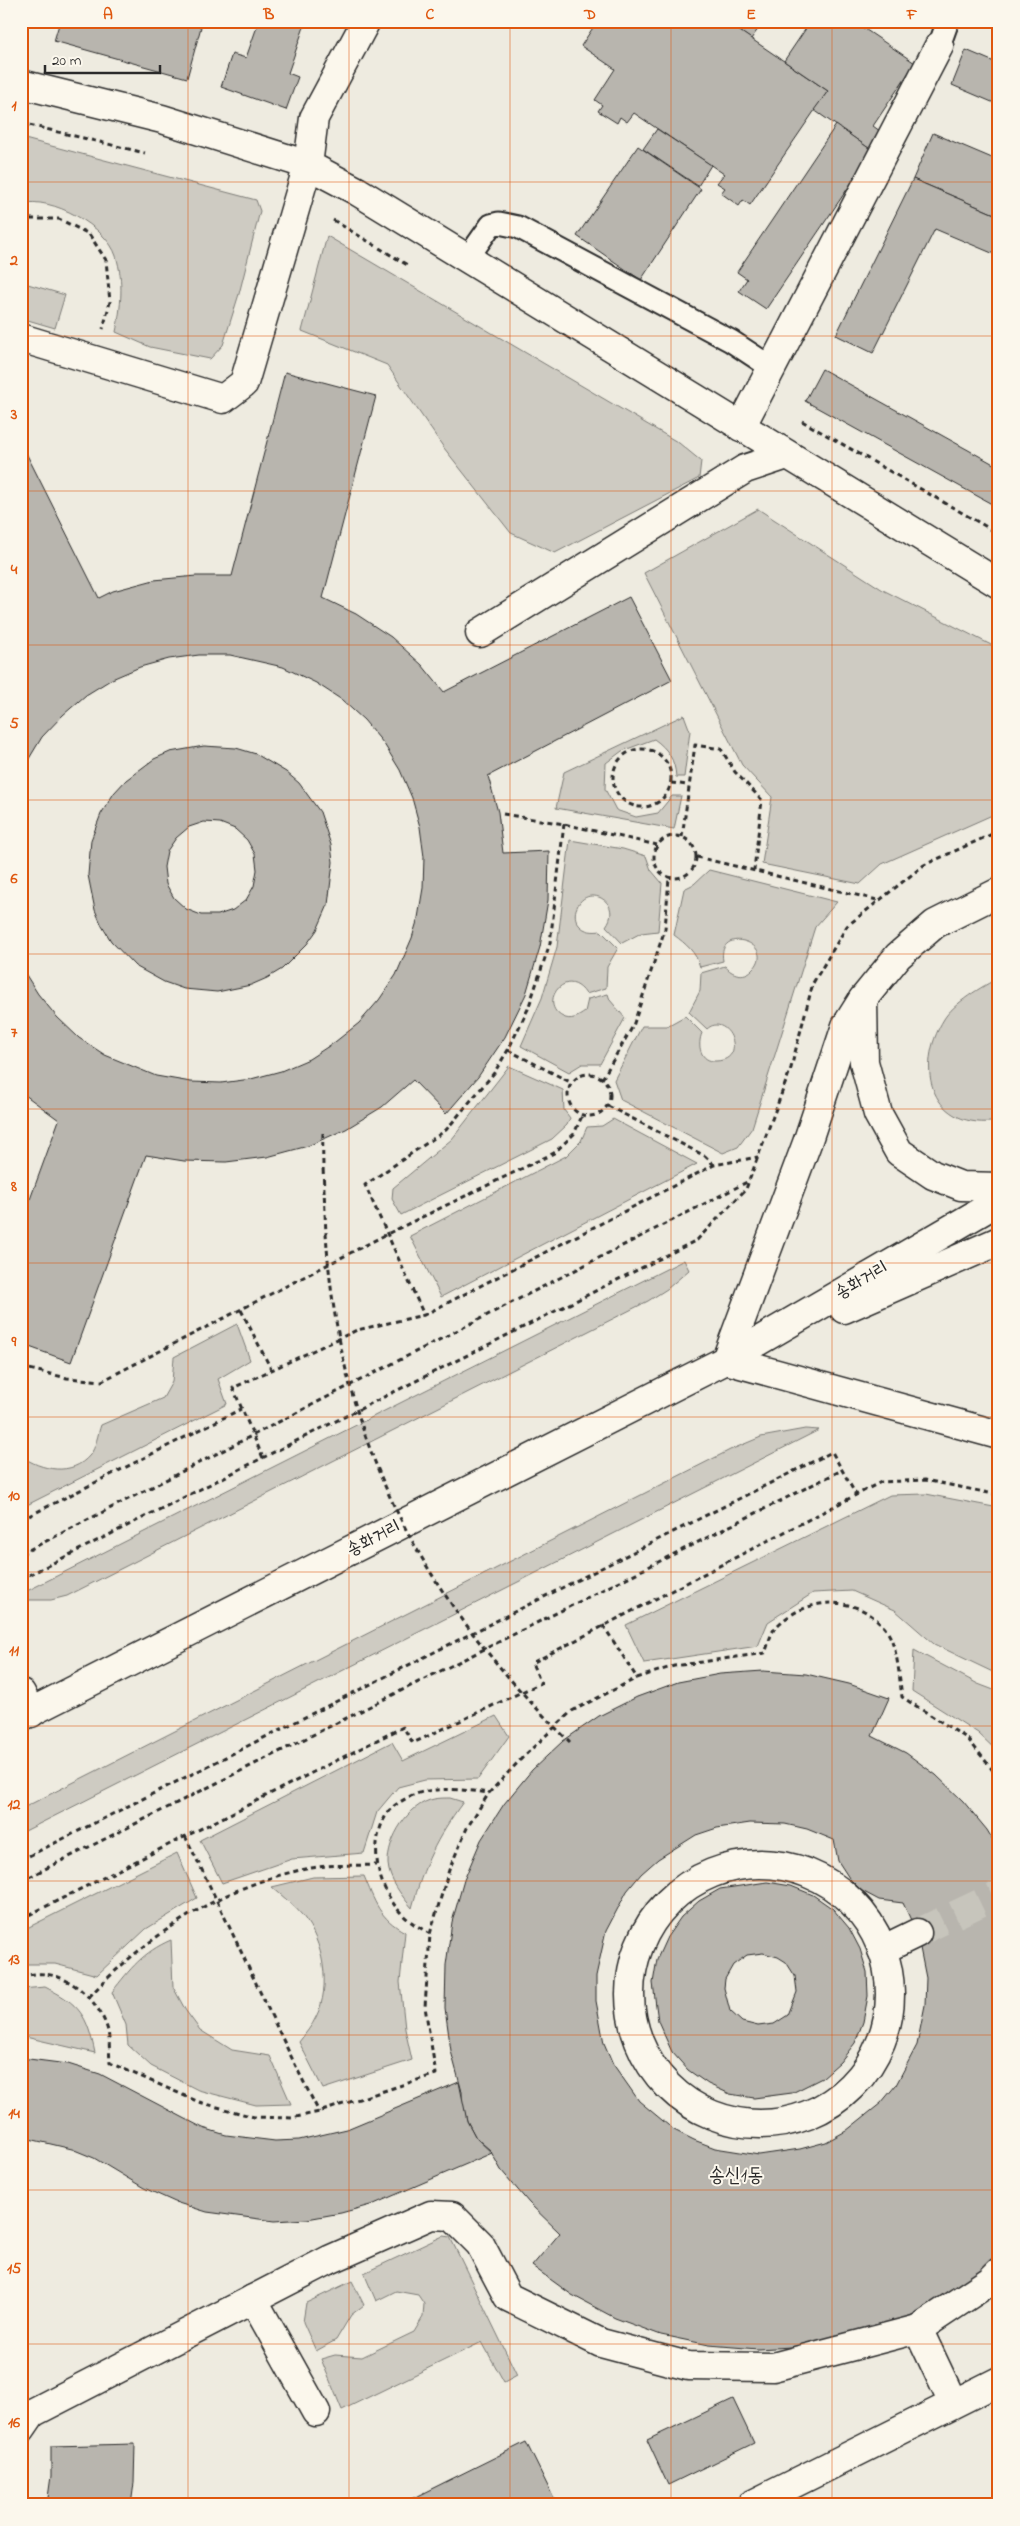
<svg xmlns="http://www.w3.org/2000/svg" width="1020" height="2526" font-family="'Indie Flower','Poor Story',sans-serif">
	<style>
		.green { fill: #cecbc2; stroke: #7c7b76 }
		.building { fill: #b8b5ae; stroke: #2b2b2b; fill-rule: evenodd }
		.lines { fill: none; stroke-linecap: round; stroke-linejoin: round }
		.minor-tunnel { stroke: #c7c5bc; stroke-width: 28; stroke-dasharray: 28 14; stroke-linecap: butt }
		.service-casing { stroke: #2b2b2b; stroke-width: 25 }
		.minor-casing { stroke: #2b2b2b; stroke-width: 31 }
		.tertiary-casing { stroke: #2b2b2b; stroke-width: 31 }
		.primary-casing { stroke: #2b2b2b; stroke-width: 31 }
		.path { stroke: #2b2b2b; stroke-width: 3; stroke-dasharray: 5 4; stroke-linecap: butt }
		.service { stroke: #fbf7ec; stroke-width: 21 }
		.minor { stroke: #fbf7ec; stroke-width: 28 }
		.tertiary { stroke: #fbf7ec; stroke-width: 28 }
		.primary { stroke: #fbf7ec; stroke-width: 28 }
		.path-bridge { stroke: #2b2b2b; stroke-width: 3; stroke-dasharray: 5 4; stroke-linecap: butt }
		.grid { fill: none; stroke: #df570e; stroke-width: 1; stroke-opacity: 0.55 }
		.labels { text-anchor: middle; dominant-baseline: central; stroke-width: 4; stroke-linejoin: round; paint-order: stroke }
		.street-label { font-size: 18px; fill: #2b2b2b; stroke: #fbf7ec }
		.quarter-label { font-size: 20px; fill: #2b2b2b; stroke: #fbf7ec }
		.neatline { fill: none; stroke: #df570e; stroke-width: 2 }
		.grid-label { font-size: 16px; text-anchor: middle; font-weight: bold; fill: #df570e }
	</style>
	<rect width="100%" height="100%" fill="#eeebe0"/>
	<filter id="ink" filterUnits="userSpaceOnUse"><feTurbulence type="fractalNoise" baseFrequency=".02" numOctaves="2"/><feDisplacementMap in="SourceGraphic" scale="10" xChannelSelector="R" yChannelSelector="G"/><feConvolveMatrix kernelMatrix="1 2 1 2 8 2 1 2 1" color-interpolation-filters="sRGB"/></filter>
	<g filter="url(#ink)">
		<g class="green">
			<path d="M21 138 256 200 260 211 239 294 223 345 210 359 150 347 116 332C121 307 124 281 116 256 107 227 51 195 21 204Z"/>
			<polygon points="327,236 679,443 701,461 699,478 555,553 511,533 444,448 387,365 302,331"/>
			<polygon points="21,282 65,295 55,328 21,318"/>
			<polygon points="758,509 883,590 999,649 999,812 882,864 860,884 762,864 772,797 742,765 644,573"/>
			<path d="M684 715 690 731 684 777H676C675 760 668 749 654 739L622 751 606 763 605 789 616 810 636 817 658 813 672 796H681L674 829 556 808 564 772Z"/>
			<path d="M570 840 623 849 646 856 651 870 662 883 658 931 641 933 622 943 606 926C624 902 587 883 577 907 574 913 575 920 579 925 585 932 593 932 601 931L618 948 607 967 606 988 586 994C566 964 537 1004 563 1017 571 1021 578 1017 585 1012L588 999 608 994 610 1000 625 1018 600 1064H582L569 1072 521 1046 542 998 557 947Z"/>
			<path d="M709 870 837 902 815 927 752 1128 738 1147 723 1153 621 1100 614 1080 642 1026H667L685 1016 702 1033C697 1045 700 1062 716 1061 750 1060 727 1011 707 1029L689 1012 700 991 701 973 725 966C732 975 744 978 752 970 780 944 716 923 723 961L700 967C696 952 686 944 674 935L684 889 694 884Z"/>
			<path d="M999 978V1121C932 1132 913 1069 944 1019 953 1004 982 986 999 978Z"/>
			<polygon points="509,1066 563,1090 564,1110 570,1118 567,1125 552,1139 401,1215 392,1199 393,1188 452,1139"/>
			<polygon points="613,1119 697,1164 441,1297 410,1236 566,1156 581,1141 587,1127 602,1126"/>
			<polygon points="684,1260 689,1270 667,1289 648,1301 67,1596 51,1600 21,1600 21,1594"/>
			<path d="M237 1324 250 1360 218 1379 227 1404 21 1508V1456C41 1470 72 1477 90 1455 96 1448 98 1433 101 1425L163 1398 172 1382 174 1357Z"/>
			<polygon points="805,1429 819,1430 21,1833 21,1809 730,1450 761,1437"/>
			<polygon points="926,1494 999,1508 999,1675 934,1644 895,1610 852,1591 813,1593 768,1622 758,1646 644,1663 626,1625 890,1495"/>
			<polygon points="914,1650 978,1684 999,1692 999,1753 978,1733 912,1691"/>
			<polygon points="496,1716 509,1736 478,1779 425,1780 398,1787 377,1812 364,1853 292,1859 222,1883 200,1840 392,1742 403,1761"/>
			<path d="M450 1798 463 1802C436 1839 424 1864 412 1908 402 1896 389 1880 388 1864 387 1839 408 1804 434 1799 439 1798 445 1798 450 1798Z"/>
			<polygon points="177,1853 197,1898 146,1929 97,1975 55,1964 21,1964 21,1931"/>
			<path d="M364 1876C375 1902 379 1918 405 1932L400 1982 405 2029 412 2060 323 2089 299 2042C305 2034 312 2026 316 2017 332 1986 323 1942 303 1916 294 1905 282 1896 272 1887L313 1877Z"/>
			<path d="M171 1940 173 1987 186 2011 200 2030 232 2050 270 2056 291 2104 256 2105 198 2090 151 2066 128 2045 126 2025 112 1992C130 1969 143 1952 171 1940Z"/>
			<path d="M45 1987C80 2004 87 2015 95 2053L21 2036V1989Z"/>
			<polygon points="443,2236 450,2237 517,2375 504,2382 482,2342 342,2410 321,2359 335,2355 362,2357 414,2332 423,2317 424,2304 418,2295 396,2291 376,2301 364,2273"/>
			<polygon points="352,2281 364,2305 351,2315 336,2340 316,2351 303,2322 306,2303"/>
		</g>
		<g class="building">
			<polygon points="60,21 182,21 201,27 187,78 54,41"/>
			<polygon points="259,21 306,21 288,73 298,77 286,110 221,87 232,54 246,58"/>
			<polygon points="725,21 756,21 761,25 751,39"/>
			<polygon points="725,21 828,91 750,205 743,200 739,206 721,193 725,188 717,183 724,174 634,113 627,122 620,117 617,123 598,111 602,105 595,100 615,69 581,46 594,26 589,21"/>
			<polygon points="811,21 853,21 915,63 873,126 884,134 873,151 814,110 828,91 784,61"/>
			<polygon points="966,50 999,64 999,105 952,85"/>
			<polygon points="836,125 873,151 766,309 739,291 747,279 737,272"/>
			<polygon points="657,129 711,165 698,186 643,149"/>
			<polygon points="933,133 999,161 999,216 913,179"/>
			<polygon points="638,146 701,189 641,280 577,236"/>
			<polygon points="913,179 999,216 999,256 935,229 873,353 836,335"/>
			<polygon points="822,369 999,467 999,508 805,401"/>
			<polygon points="285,372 376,396 323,598 356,614 391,637 422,665 444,692 629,597 672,680 488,776 498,812 503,853 549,851 548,900 540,947 526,994 505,1037 478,1077 446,1114 413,1080 382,1107 346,1129 308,1146 267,1157 226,1162 184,1161 146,1155 71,1362 21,1344 21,1224 59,1120 21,1092 21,967 38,994 57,1017 79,1038 105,1055 156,1076 191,1082 221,1083 251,1079 281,1071 309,1059 335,1042 359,1023 379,1000 396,975 412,938 418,918 423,888 424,857 420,827 412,798 400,770 384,744 364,720 342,700 316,683 283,667 230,655 199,655 169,659 140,667 112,679 86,695 63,715 42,737 21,772 21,443 99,598 113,591 154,580 196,576 232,576"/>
			<path d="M204 746 236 748 256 754 286 772 299 783 320 812 331 845 333 862 328 905 317 930 307 944 282 969 267 978 251 985 217 992 184 989 164 982 135 966 111 941 102 926 95 910 88 875 91 840 101 814 114 793 126 780 154 759 170 752ZM204 822 220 823 235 829 247 840 255 854 257 870 254 886 246 900 233 910 218 915H201L186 909 174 898 166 884 164 867 167 851 176 838 189 827Z"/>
			<path d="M763 1671 806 1674 849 1684 889 1698 872 1736 906 1753 936 1775 963 1801 987 1830 999 1850V2258L945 2298 902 2320 807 2346 758 2349 709 2345 661 2335 615 2318 572 2295 532 2266 560 2233 529 2203 501 2170 490 2150 476 2138 467 2121 462 2102V2092L451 2051 445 2008 446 1965 452 1922 464 1880 481 1840 504 1804 532 1770 563 1741 599 1716 637 1697 678 1682 720 1674ZM750 1823 785 1824 807 1829 834 1840 838 1861 849 1878 862 1891 879 1900 903 1903 917 1933 926 1978 925 2005 917 2045 896 2085 881 2103 846 2131 826 2142 800 2149 759 2155 715 2148 694 2140 674 2130 639 2101 613 2064 604 2043 596 2001V1976L606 1931 627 1891 641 1874 658 1859 696 1835 717 1828Z"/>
			<path d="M767 1882 791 1886 813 1895 833 1909 849 1928 860 1949 867 1972 868 1996 863 2022 855 2043 840 2062 822 2078 792 2093 754 2098 730 2094 708 2084 688 2070 672 2052 658 2021 653 1983 657 1959 667 1937 681 1917 699 1901 720 1889ZM763 1953 778 1957 786 1962 795 1976 797 1992 788 2015 774 2024 758 2026 742 2022 730 2011 724 1988 725 1979 733 1965 747 1955Z"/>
			<polygon points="21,2058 68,2064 100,2074 203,2128 226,2135 275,2141 299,2140 347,2129 459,2082 467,2121 476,2138 492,2153 374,2204 341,2213 307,2219 274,2221 207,2212 175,2202 144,2188 94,2158 72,2149 21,2137"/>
			<polygon points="733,2399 754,2443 668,2485 647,2440"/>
			<polygon points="526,2442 557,2505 399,2505"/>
			<polygon points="135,2444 134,2483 131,2505 47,2505 51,2476 51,2446"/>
		</g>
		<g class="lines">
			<polyline class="minor-tunnel" points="917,1933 999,1894"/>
			<defs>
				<g id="service">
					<polyline points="939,46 948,21"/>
					<polyline points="467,259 491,225 499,223 518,227 731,341 772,368"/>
				</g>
				<g id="minor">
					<polyline points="21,84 162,119 308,165 357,191 999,584"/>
					<polyline points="21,338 223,399 244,383 308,165 314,118 366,21"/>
					<polyline points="741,427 939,46"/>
					<polyline points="480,633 745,469 787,455"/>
					<polyline points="21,1693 31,1713"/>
					<circle cx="760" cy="1994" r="130"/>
					<polyline points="882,1950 917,1933"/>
					<polyline points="253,2299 316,2412"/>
					<polyline points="918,2329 953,2403"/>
					<polyline points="21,2429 32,2413 329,2260 431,2215 452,2216 480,2244 508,2297 601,2343 688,2366 773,2367 918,2329 990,2281 999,2272"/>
					<polyline points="751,2505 999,2381"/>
				</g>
				<g id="tertiary">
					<polyline points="999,892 935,924 898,956 863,999 846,1026 807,1143 726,1360 999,1435"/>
					<polyline points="863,999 864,1062 878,1114 899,1152 933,1175 961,1186 999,1187"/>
				</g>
				<g id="primary">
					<polyline points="844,1309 999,1241"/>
					<polyline points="21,1717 726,1360 999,1201"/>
				</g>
			</defs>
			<use href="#service" class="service-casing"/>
			<use href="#minor" class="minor-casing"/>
			<use href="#tertiary" class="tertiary-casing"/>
			<use href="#primary" class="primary-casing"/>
			<g class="path">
				<polyline points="21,123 145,153"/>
				<polyline points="21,219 59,219 89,234 106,260 110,302 103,329"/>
				<polyline points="333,220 409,266"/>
				<polyline points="802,421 999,534"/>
				<circle cx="642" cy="778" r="29"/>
				<polyline points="671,783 688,785"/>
				<polyline points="503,814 564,824 657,845"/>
				<polyline points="564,824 550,943 528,1009 508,1050 494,1073 446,1130 365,1185 424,1315 714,1165 758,1157"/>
				<circle cx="675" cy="857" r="21"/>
				<polyline points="682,837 695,745 721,749 735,772 762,800 754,870"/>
				<polyline points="697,857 877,900"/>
				<polyline points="508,1050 572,1083"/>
				<circle cx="589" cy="1095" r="21"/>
				<polyline points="602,1079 633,1026 665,929 669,878"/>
				<polyline points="608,1106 705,1156 714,1165"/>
				<polyline points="241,1310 272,1371"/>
				<polyline points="21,1367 67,1378 102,1381 387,1234 554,1153 574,1134 582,1116"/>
				<polyline points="263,1458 233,1388 357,1330 424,1315"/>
				<polyline points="21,1520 241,1409"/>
				<polyline points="21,1554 749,1181"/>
				<polyline points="21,1579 697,1240 746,1189 791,1068 813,983 847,926 924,865 999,831"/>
				<path d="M603 1625 637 1678 674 1666 765 1653C768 1646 770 1634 775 1628 804 1597 855 1593 884 1627 898 1643 899 1677 902 1697L968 1739 999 1778"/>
				<path d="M185 1836C231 1927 272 2021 319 2112"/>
				<polyline points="21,1860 832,1452 856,1495"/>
				<polyline points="21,1881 842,1470"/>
				<polyline points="21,1919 403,1727 413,1743 541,1683 532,1663 881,1482 925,1480 999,1495"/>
				<path d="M430 1934C421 1928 409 1922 402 1914 377 1888 367 1844 388 1812 392 1806 406 1798 413 1795 435 1786 466 1790 489 1793"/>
				<path d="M21 1976C29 1975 37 1973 45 1974 74 1977 101 2004 108 2031 110 2041 109 2053 110 2063L199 2102 254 2117 292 2118 319 2112 436 2074 425 2007 430 1934 449 1870 467 1828 489 1793 523 1757 572 1711 637 1678"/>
				<path d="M89 1997C147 1935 226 1883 311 1868 332 1864 355 1866 376 1865"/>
			</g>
			<use href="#service" class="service"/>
			<use href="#minor" class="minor"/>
			<use href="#tertiary" class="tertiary"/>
			<use href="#primary" class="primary"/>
			<path class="path-bridge" d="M323 1133C322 1160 324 1186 325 1212 333 1429 415 1592 570 1742"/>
		</g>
	</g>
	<path class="grid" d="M188 21V2505M349 21V2505M510 21V2505M671 21V2505M832 21V2505M21 182H999M21 336H999M21 491H999M21 645H999M21 800H999M21 954H999M21 1109H999M21 1263H999M21 1417H999M21 1572H999M21 1726H999M21 1881H999M21 2035H999M21 2190H999M21 2344H999"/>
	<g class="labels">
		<g class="street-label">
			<text transform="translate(862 1281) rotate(-30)">송화거리</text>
			<text transform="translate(374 1539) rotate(-27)">송화거리</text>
		</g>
		<g class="quarter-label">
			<text x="736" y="2176">송신1동</text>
		</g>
	</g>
	<rect width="1020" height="2526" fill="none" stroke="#fbf7ec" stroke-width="55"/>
	<path d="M45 65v8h115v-8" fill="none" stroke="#2b2b2b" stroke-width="2.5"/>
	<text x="52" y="65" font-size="15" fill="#2b2b2b" stroke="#fbf7ec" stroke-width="4" paint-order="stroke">20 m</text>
	<rect x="28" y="28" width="964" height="2470" class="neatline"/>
	<g class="grid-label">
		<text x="108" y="19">A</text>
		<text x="269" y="19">B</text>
		<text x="430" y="19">C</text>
		<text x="590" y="19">D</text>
		<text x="751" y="19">E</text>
		<text x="912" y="19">F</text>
		<text x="14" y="110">1</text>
		<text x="14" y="265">2</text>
		<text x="14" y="419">3</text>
		<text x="14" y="574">4</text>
		<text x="14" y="728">5</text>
		<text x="14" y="883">6</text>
		<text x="14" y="1037">7</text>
		<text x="14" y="1191">8</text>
		<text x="14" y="1346">9</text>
		<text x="14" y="1500">10</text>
		<text x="14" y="1655">11</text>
		<text x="14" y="1809">12</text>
		<text x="14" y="1964">13</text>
		<text x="14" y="2118">14</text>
		<text x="14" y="2273">15</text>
		<text x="14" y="2427">16</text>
	</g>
</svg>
